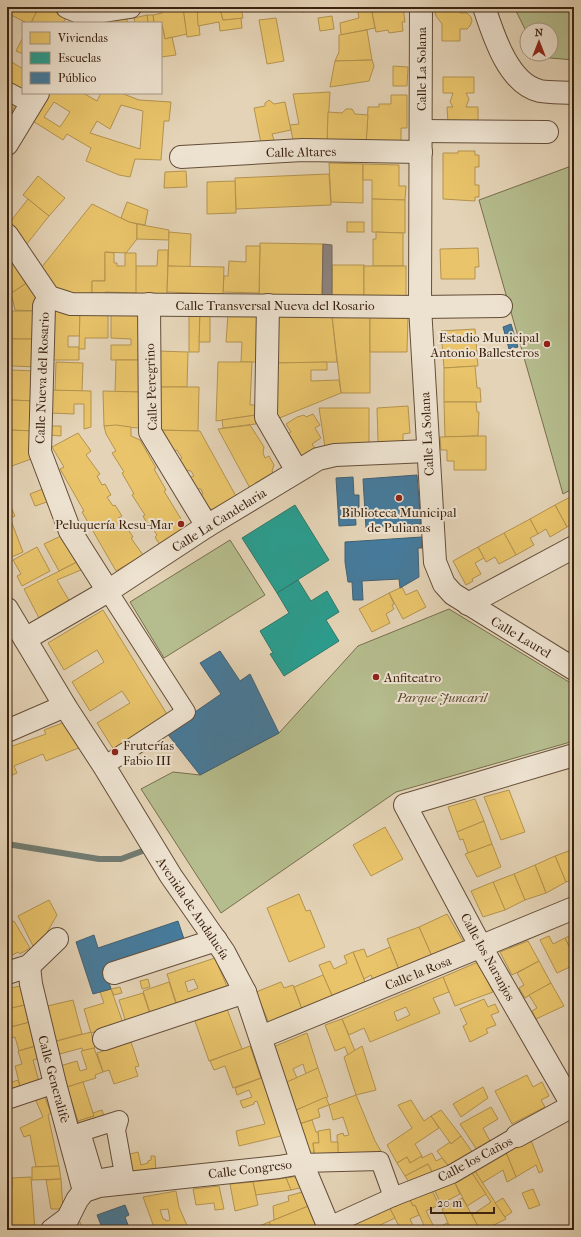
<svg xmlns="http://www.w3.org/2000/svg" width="581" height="1237" font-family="'IM FELL French Canon',serif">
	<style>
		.green { fill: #b5bc8d; stroke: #786f4e }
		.homes { fill: #e9c46a; stroke: #b4934f; fill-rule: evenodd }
		.schools { fill: #2a9d8f; stroke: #2f7869 }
		.public { fill: #457b9d; stroke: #426072 }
		.industry { fill: #8a817c; stroke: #72645b }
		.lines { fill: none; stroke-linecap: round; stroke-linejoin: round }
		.stream { stroke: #717b71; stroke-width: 6 }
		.pedestrian-casing { stroke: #644e39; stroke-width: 20 }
		.minor-casing { stroke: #644e39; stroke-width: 24 }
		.tertiary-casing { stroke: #644e39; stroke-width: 24 }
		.pedestrian { stroke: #ede2d0; stroke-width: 18 }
		.minor { stroke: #ede2d0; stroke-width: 22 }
		.tertiary { stroke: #ede2d0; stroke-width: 22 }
		.poi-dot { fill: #8f2418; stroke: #ede2d0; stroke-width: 1.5 }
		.labels { text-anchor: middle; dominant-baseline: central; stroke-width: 4; stroke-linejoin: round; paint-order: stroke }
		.street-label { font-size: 13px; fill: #3a220f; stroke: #ede2d0 }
		.poi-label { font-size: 13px; fill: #3a220f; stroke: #ede2d0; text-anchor: end }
		.park-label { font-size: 13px; font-style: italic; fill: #59482e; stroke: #ede2d0 }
	</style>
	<rect width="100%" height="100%" fill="#e4d3b6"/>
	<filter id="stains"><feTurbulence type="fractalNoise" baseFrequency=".005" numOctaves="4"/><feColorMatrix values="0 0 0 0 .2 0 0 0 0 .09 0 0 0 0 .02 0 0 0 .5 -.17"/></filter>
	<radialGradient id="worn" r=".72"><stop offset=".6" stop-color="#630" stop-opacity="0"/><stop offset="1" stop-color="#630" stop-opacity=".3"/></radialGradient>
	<g class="green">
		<polygon points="514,7 574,7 574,60 539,57 537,54 551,54 551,30 527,30 527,33"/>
		<polygon points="574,165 574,488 563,494 479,200"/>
		<polygon points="230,540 265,595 164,658 130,602"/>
		<polygon points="449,609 574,685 574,741 396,792 221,913 141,789 173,772 200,775 279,733 358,646"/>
	</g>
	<g class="homes">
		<polygon points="7,7 39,7 31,23 27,23 9,14"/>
		<polygon points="39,7 49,7 67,16 63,23 31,23"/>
		<polygon points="161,7 183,7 187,34 165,39 162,25 161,23 154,23 153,15 162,13"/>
		<polygon points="183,7 197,7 200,35 187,37"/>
		<polygon points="197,7 212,7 212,11 220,9 223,20 241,18 242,28 220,31 219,22 198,26"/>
		<polygon points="212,7 258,7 241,7 243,18 223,20 220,9 212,11"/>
		<polygon points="301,7 331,7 331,8 302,12"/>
		<polygon points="357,7 371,7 375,28 341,35 340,23 359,18"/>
		<polygon points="371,7 403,7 405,22 402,22 403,31 389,33 388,30 376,32"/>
		<polygon points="434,7 460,7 460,13 467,13 471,17 472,21 470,26 467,29 460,29 460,41 442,41 442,24 436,16"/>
		<polygon points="7,10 12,20 7,30"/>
		<polygon points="147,15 153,15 154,23 148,23"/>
		<polygon points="147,15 148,23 135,23 134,18"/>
		<polygon points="332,16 334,29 320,31 318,18"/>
		<polygon points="127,18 127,23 105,23 105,20"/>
		<polygon points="276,18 284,61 267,64 259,20"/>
		<polygon points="161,25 162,25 165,39 172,37 176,55 161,57"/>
		<polygon points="367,30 372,60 335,61 339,52 339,35"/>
		<polygon points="23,37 23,54 16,51"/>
		<polygon points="372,60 374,66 369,81 330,87 335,61"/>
		<polygon points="10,61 23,69 23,89 9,82 11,78 7,75 7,67"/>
		<polygon points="393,66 408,67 407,86 393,86"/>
		<polygon points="443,77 474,77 474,93 466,93 469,99 466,107 478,107 478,123 448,123 447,107 453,107 450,102 453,93 443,93"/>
		<polygon points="330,92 327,144 294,145 290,125 299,124 293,94"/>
		<path d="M42 93H83L97 101 101 93H121L139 100 171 102 169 121H164L161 160 135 159 130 177 119 175 86 161 91 148 67 134 63 140 28 118ZM54 102 70 112 60 127 44 117ZM121 105 143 111 140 149 90 133 97 121 110 129Z"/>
		<polygon points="391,95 407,95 407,128 401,128 401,146 366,145 368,107 379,107 379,104 391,104"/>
		<polygon points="7,98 19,99 7,120"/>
		<polygon points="269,100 274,104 285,102 291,130 272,134 274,140 272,144 261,143 254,108 265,106 265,103"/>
		<polygon points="346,109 352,109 355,114 368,115 366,145 343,142 341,139 340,144 327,144 328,112 342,113"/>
		<polygon points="458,151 475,151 475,155 479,155 479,167 475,167 475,185 479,185 479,197 475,197 475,201 443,199 443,153 458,153"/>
		<polygon points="329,163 363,164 363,203 331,202"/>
		<polygon points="363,164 399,165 399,186 406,186 405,200 372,199 372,180 363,180"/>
		<polygon points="186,171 187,187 164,188 165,172"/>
		<polygon points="329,174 331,205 236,209 235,178"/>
		<polygon points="38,176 65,198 49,216 23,195"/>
		<polygon points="235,181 236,213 207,214 207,182"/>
		<polygon points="28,199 49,216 26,245 10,222"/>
		<polygon points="372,199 405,200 405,233 372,232"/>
		<polygon points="127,202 148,210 145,225 129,222 121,218"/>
		<polygon points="92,204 129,222 137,224 137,239 126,253 105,252 105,281 92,281 92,296 72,296 54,287 41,268"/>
		<rect x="347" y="222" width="17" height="10"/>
		<polygon points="137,224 169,230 169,240 137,239"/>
		<polygon points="169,232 191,234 190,267 168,266"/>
		<polygon points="376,232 403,233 403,266 373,266 373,239 376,239"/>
		<polygon points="260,243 323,244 322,301 259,299"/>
		<polygon points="246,246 260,246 259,293 223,292 224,276 228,276 229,261 246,262"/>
		<polygon points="478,248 479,267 475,267 475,279 441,279 440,249"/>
		<polygon points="158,250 168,250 167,298 135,297 136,266 157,266"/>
		<polygon points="7,251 28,282 8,296 7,295"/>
		<polygon points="105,252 114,253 114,263 117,263 117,266 125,266 125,253 136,253 136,293 105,292 105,296 92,296 92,281 105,281"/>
		<rect x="332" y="265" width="32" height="33"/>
		<polygon points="168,266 224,267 223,294 167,292"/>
		<rect x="364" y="266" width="42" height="35"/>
		<polygon points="28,282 39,297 38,311 15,310 12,297 7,296"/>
		<polygon points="12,311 38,311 37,339 12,339"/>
		<polygon points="51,311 80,311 80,336 68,336 68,347 79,347 79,360 51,360"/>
		<polygon points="80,311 108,312 108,338 85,338 85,349 79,349"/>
		<polygon points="111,312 144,312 142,360 111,360 111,345 131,345 131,339 111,338"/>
		<polygon points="189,314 200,314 199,352 189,352"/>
		<polygon points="200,314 210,314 210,342 199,342"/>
		<polygon points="228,314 259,315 257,362 241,362 242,342 226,342"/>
		<polygon points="278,316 332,316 337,362 277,363"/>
		<polygon points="332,316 370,316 370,393 341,393"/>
		<polygon points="370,316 408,316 407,352 370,352"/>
		<polygon points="475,329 478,366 444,368 441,331"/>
		<polygon points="12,339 37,339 37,367 12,366"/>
		<polygon points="158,351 188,352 187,387 157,387"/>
		<polygon points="116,360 142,360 141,392 115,392"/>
		<polygon points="56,362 83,363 82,391 55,391"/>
		<polygon points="218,362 252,362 250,405 256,405 256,415 216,421"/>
		<polygon points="327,362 327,370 311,370 311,381 339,380 341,393 272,421 277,363"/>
		<polygon points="475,366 477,388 480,388 481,402 444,402 444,368"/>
		<polygon points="10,370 37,371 36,401 9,400"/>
		<polygon points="157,387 199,387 198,431 156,430"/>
		<polygon points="50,390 91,391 91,427 84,429 84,404 74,404 74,414 50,413"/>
		<polygon points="103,391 141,392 140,428 104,426"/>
		<polygon points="10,400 36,401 35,431 7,430 7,420 10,420"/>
		<polygon points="444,402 476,402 477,412 479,412 478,436 445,437"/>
		<polygon points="408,406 410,433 403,434 403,441 378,443 377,408"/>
		<polygon points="319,408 369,408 369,444 325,447"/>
		<polygon points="313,414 320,425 315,428 321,438 312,444 316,450 296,462 284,436 291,432 286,424 297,417 304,415 306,417"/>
		<polygon points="256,415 256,424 223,428 222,420"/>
		<polygon points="116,425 131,427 131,436 140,440 156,468 154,469 166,490 164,491 187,529 160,545 155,537 157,535 151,526 149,527 143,516 145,515 132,495 134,494 122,473 124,472 112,453 116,451 106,434 104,426"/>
		<polygon points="250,425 264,447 263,453 265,458 269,456 274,465 272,471 275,476 251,490 218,429"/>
		<polygon points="49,426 61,426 61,436 49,435"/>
		<polygon points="10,430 35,431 34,458 9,467"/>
		<polygon points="157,430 200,431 237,498 213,512 210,508 205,506 199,496 203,494 201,489 195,488 189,478 194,476 191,471 185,470 179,460 182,458 177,450 170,453"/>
		<polygon points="78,433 91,451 86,455 100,474 97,476 102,485 105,484 111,495 107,497 113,506 115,505 122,516 118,518 124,527 126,526 133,537 131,538 143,555 116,571 82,512 84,511 60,469 64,467 52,447"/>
		<polygon points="478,436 486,436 486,470 454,470 454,461 447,461 447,450 441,450 440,437"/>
		<polygon points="45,488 50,501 35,506 30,494"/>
		<polygon points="574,495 574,523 567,527 555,505"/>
		<polygon points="9,502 15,516 10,518 23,552 7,559 7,503"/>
		<polygon points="555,505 567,527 550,537 546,529 538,534 530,519"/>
		<polygon points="530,519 538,534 530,538 534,545 516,555 504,533"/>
		<polygon points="504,533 516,555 499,564 495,557 486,562 478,547"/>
		<polygon points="63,535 77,562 59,571 44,544"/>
		<polygon points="37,547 50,571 22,586 17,576 21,574 13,560"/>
		<polygon points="478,547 484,558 475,563 481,574 472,579 473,581 466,585 453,561"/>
		<polygon points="77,562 81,570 57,580 70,602 39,618 24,589"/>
		<polygon points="402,587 406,595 417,590 426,607 403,619 389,593"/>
		<polygon points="389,593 394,604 392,605 394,609 386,614 390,623 372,632 359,609"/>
		<polygon points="103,610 168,716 114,750 97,723 130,703 122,691 90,711 72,682 104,662 97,650 64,670 48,643"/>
		<polygon points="65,722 81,747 46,761 43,754 14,766 17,773 7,777 7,748 46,734 44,730"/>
		<polygon points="509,790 525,832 501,840 484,797"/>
		<polygon points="475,799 484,821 457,832 448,807"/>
		<polygon points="484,821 492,844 468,853 463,839 460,840 457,832"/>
		<polygon points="385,827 403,859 371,876 353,845"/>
		<polygon points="492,844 501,867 477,877 465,854"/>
		<polygon points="574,849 574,879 566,882 555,856"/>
		<polygon points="555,856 566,882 546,893 535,865"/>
		<polygon points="535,865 546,893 525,900 514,874"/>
		<polygon points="514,874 525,900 505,910 493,882"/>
		<polygon points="7,877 10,878 12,887 7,891"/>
		<polygon points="493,882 505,910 483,917 471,891"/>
		<polygon points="299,894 306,911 310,910 325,947 289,962 267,908"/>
		<polygon points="49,900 57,915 45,936 33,946 18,916"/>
		<polygon points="447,914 467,948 434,961 419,927"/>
		<polygon points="14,921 30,948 20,954 18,952 7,958 7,925"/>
		<polygon points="419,927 434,961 401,975 387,939"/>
		<polygon points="573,934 574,934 574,957 565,938"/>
		<polygon points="549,936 553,944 565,938 574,957 574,965 557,973 540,940"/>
		<polygon points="528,941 539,961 512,975 500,952"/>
		<polygon points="390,947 401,975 374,983 371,975 364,979 353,952 364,949 367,957"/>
		<polygon points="353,952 367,987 334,1001 319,965 330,961 334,969 347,963 344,956"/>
		<path d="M215 958 228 989 178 1008 167 974ZM194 979 198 988 188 992 185 982Z"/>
		<polygon points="539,961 551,983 525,998 519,988 524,985 517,973"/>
		<polygon points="478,962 493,992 455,1006 443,977"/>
		<polygon points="323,975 335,1002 304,1015 294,987"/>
		<path d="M443 977 449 992 433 998 440 1013 370 1042 364 1028 349 1035 342 1019ZM406 1007 410 1015 397 1021 394 1012Z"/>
		<polygon points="148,979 150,987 142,989 140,981"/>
		<polygon points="169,982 178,1010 152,1019 143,991"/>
		<polygon points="281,982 284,988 293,985 304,1015 271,1028 256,992"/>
		<polygon points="551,983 564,1006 536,1019 532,1011 537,1008 529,995"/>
		<polygon points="24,985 29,1004 12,1008 11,1002 7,1003 7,989"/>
		<polygon points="120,987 122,993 114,995 111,989"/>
		<polygon points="111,989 123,1023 91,1033 84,1009 104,1003 100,992"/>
		<polygon points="143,993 151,1017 127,1026 119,1000"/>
		<polygon points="484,999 488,1007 495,1004 499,1012 491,1015 496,1025 486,1029 488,1033 470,1042 463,1026 467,1024 460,1009"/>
		<polygon points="73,1000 82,1034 53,1042 43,1007"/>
		<polygon points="11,1002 12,1008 29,1004 34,1021 7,1028 7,1003"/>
		<polygon points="227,1009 242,1049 209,1061 195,1021"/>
		<polygon points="342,1019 355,1051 348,1055 345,1047 335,1051 325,1025"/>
		<polygon points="34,1021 41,1044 19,1051 15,1037 7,1039 7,1028"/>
		<polygon points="91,1032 95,1048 83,1051 82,1048 56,1055 53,1042"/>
		<polygon points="307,1033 318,1068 306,1074 303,1064 293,1069 297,1078 285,1083 273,1047"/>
		<polygon points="131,1042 139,1066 135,1067 138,1076 114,1084 109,1070 103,1072 97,1053"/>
		<polygon points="40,1045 44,1057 33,1060 40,1085 21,1090 15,1066 22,1064 18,1051"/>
		<polygon points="250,1046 261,1078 233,1088 225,1066 214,1070 210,1061"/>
		<polygon points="362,1046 376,1090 356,1095 344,1057"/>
		<polygon points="94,1048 103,1072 95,1075 96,1078 67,1087 60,1066 77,1061 80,1071 87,1069 81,1051"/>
		<polygon points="318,1068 328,1097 296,1110 287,1082"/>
		<polygon points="527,1075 533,1087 542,1082 549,1096 541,1100 545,1107 512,1124 495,1091"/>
		<polygon points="264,1077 285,1135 239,1146 236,1131 265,1124 257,1101 254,1102 254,1104 243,1108 240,1101 252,1097 249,1090 237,1095 235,1088"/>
		<polygon points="18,1080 21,1090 7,1094 7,1084"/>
		<polygon points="83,1082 94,1116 78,1121 67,1087"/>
		<polygon points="483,1087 488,1098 461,1117 453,1104"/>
		<polygon points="42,1090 51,1113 48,1115 59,1166 36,1167 30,1135 24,1137 20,1128 43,1117 33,1094"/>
		<polygon points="356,1095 375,1141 381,1151 338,1157 337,1135 343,1133 344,1136 349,1135 343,1117 333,1120 329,1105"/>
		<polygon points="326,1097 329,1105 318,1109 320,1117 299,1124 294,1111"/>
		<polygon points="411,1100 424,1121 431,1116 439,1128 415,1144 422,1156 410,1163 407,1157 397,1163 387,1145 412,1128 398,1105"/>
		<polygon points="491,1107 498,1119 483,1128 490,1141 477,1150 460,1124"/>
		<polygon points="102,1110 106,1123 81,1131 78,1121 94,1116 93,1113"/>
		<polygon points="441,1110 461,1136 451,1144 431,1116"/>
		<polygon points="312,1120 316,1132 318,1132 319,1143 313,1143 314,1154 309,1155 299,1124"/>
		<polygon points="330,1129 331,1142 338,1142 338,1157 315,1157 313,1143 319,1143 318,1131"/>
		<polygon points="529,1135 543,1171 539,1173 536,1165 516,1177 505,1150"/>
		<polygon points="461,1136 473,1153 450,1168 437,1151 450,1142 451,1144"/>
		<polygon points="505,1150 516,1177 507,1182 503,1170 482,1183 473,1168"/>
		<polygon points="138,1152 141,1165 148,1163 148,1161 151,1160 151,1156 155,1156 156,1172 126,1175 122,1156"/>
		<polygon points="432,1153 436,1161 442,1158 450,1168 434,1176 428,1164 405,1176 397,1163 407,1157 410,1163 422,1156 422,1158"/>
		<polygon points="428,1164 434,1176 412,1187 405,1176"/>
		<polygon points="59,1166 61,1179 32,1180 32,1167"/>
		<polygon points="473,1168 506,1219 484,1230 480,1230 472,1215 491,1202 470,1170"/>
		<polygon points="470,1170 486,1194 467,1206 454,1181"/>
		<polygon points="299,1176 304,1187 291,1190 286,1178"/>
		<polygon points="31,1177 35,1230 10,1230 7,1210 7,1186 12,1186 12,1178"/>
		<polygon points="286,1178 291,1190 256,1195 253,1182"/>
		<polygon points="61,1179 63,1209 51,1209 46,1180"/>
		<polygon points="454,1181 460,1194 441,1204 434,1189"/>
		<polygon points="253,1182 258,1205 235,1211 230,1184"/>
		<polygon points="219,1186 224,1209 215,1210 214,1203 196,1205 193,1189"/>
		<polygon points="430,1186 439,1205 426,1211 435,1229 447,1223 451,1230 426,1230 415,1205 413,1206 408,1196"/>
		<polygon points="533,1189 540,1205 529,1209 522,1193"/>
		<path d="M176 1191 179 1207 189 1230H155L143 1197ZM168 1209 170 1220 166 1221 165 1219H163L160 1210Z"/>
		<polygon points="306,1191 311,1205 274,1220 273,1206 289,1201 288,1196"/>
		<polygon points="408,1196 413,1206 415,1205 419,1215 410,1219 415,1230 401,1230 388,1205"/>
		<polygon points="462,1198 467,1206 480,1230 451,1230 442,1209"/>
		<polygon points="503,1198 512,1212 505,1217 495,1203"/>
		<polygon points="311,1205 320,1230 295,1230 294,1228 289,1230 273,1230 269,1222"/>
		<polygon points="388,1205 395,1218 378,1226 380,1230 340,1230"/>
		<polygon points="80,1222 84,1230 67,1230"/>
		<polygon points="269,1222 273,1230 250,1230"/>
	</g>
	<g class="schools">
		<polygon points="295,505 329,560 277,593 242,538"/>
		<polygon points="298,580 311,601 327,591 339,612 326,620 339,641 284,676 270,654 273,653 260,631 289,613 277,593"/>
	</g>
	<g class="public">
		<polygon points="511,324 518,347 509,349 503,327"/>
		<polygon points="417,475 421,524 366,528 363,479"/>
		<polygon points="353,477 354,495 359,495 359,508 355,508 356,525 339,526 336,478"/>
		<polygon points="422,537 422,548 418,548 419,577 400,588 399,579 362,581 363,600 353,600 352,582 348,582 345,562 345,542"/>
		<polygon points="220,651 240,681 250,674 279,733 200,775 166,732 221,694 200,663"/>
		<polygon points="178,921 185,942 105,969 111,989 93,994 76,942 94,935 98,948"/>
		<polygon points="125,1205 129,1215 125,1217 130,1230 103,1230 97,1215"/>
	</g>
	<polygon class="industry" points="323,244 332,245 332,301 322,301"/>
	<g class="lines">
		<polyline class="stream" points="7,844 99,859 121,859 145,850"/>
		<defs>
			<g id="pedestrian">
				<polyline points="7,91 32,104"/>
				<polyline points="104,766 186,712 108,591"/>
				<polyline points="7,1100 55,1084"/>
				<polygon points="119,1120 116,1130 124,1174 95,1179 81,1132"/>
				<polyline points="302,1163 380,1161 393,1197"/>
				<polyline points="329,1226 393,1197 452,1174 517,1136"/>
			</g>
			<g id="minor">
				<path d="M484 7C493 34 508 84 540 91 551 93 563 92 574 93"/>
				<polyline points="421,131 547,132"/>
				<polyline points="181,157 303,150 421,152"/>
				<polyline points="49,297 44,306 40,452 70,531 108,591"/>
				<polyline points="149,304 150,432 207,526"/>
				<polyline points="268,305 266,417 297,471"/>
				<polyline points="420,307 501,306"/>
				<polyline points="468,604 574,547"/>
				<polyline points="7,731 65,706"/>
				<polyline points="574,755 405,805 481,947 574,1108"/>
				<polyline points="29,966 31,984 55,1084 84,1191"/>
				<polyline points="7,973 29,966 57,939"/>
				<polyline points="114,973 216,940"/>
				<polyline points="261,1037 574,908"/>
				<polyline points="104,1039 245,992"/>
				<polyline points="517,1136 574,1105"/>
			</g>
			<g id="tertiary">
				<polyline points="67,7 84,14 130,7"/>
				<polyline points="421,7 420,307 435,562 444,584 453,594 574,669"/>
				<polyline points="7,144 38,93"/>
				<polyline points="7,235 49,297 71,304 420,307"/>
				<polyline points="7,609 65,706 104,766 171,876 224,952 245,992 302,1163 330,1230"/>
				<polyline points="25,639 108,591 207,526 318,459 335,455 428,451"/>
				<polyline points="52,1230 68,1218 77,1200 84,1191 99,1186 279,1167 302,1163"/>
			</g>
		</defs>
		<use href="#pedestrian" class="pedestrian-casing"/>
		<use href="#minor" class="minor-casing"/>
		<use href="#tertiary" class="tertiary-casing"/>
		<use href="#pedestrian" class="pedestrian"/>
		<use href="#minor" class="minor"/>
		<use href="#tertiary" class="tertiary"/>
	</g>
	<g class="poi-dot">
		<circle cx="547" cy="344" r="4"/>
		<circle cx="399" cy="498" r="4"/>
		<circle cx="181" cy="524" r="4"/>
		<circle cx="376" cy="677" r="4"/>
		<circle cx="115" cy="752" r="4"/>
	</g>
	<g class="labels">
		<g class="street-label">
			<text transform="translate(421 69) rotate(-90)">Calle La Solana</text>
			<text transform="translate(301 152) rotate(-1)">Calle Altares</text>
			<text x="275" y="305">Calle Transversal Nueva del Rosario</text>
			<text transform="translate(42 378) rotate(-88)">Calle Nueva del Rosario</text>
			<text transform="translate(151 387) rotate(-92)">Calle Peregrino</text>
			<text transform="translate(427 434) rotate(-93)">Calle La Solana</text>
			<text transform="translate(219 520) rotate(-32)">Calle La Candelaria</text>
			<text transform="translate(521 637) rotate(31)">Calle Laurel</text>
			<text transform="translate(193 908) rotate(56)">Avenida de Andalucía</text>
			<text transform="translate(488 957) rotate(61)">Calle los Naranjos</text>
			<text transform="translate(418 973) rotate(-22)">Calle la Rosa</text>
			<text transform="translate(54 1079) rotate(75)">Calle Generalife</text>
			<text transform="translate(475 1159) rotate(-28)">Calle los Caños</text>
			<text transform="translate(250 1169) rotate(-7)">Calle Congreso</text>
		</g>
		<g class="poi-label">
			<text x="539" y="337">Estadio Municipal<tspan x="539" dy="15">Antonio Ballesteros</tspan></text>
			<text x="399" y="512" text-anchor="middle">Biblioteca Municipal<tspan x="399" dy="15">de Pulianas</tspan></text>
			<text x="173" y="524">Peluquería Resu-Mar</text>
			<text x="384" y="677" text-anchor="start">Anfiteatro</text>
			<text x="123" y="745" text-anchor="start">Fruterías<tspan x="123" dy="15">Fabio III</tspan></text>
		</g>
		<g class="park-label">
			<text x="442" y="697">Parque Juncaril</text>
		</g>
	</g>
	<rect width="581" height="1237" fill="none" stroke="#e4d3b6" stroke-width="24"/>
	<rect x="8" y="8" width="565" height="1221" fill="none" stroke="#3a220f" stroke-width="2"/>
	<rect x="12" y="12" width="557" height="1213" fill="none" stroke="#3a220f"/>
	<rect x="22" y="22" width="140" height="72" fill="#ede2d0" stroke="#a59583"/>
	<rect x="30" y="32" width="20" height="12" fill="#e9c46a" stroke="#a59583"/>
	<text x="58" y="42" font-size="12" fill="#3a220f">Viviendas</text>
	<rect x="30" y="52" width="20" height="12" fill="#2a9d8f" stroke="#a59583"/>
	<text x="58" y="62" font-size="12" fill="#3a220f">Escuelas</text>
	<rect x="30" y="72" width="20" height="12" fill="#457b9d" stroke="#a59583"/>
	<text x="58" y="82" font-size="12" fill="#3a220f">Público</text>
	<g transform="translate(539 42)"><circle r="19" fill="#ede2d0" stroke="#a59583"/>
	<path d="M0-3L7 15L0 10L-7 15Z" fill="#8f2418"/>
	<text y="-6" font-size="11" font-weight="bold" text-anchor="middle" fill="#3a220f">N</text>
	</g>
	<path d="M431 1207v6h63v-6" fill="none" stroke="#3a220f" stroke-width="2"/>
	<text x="437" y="1207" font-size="12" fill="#3a220f" stroke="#ede2d0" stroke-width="3" paint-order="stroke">20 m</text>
	<rect width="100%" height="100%" filter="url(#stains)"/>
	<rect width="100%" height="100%" fill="url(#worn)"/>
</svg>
